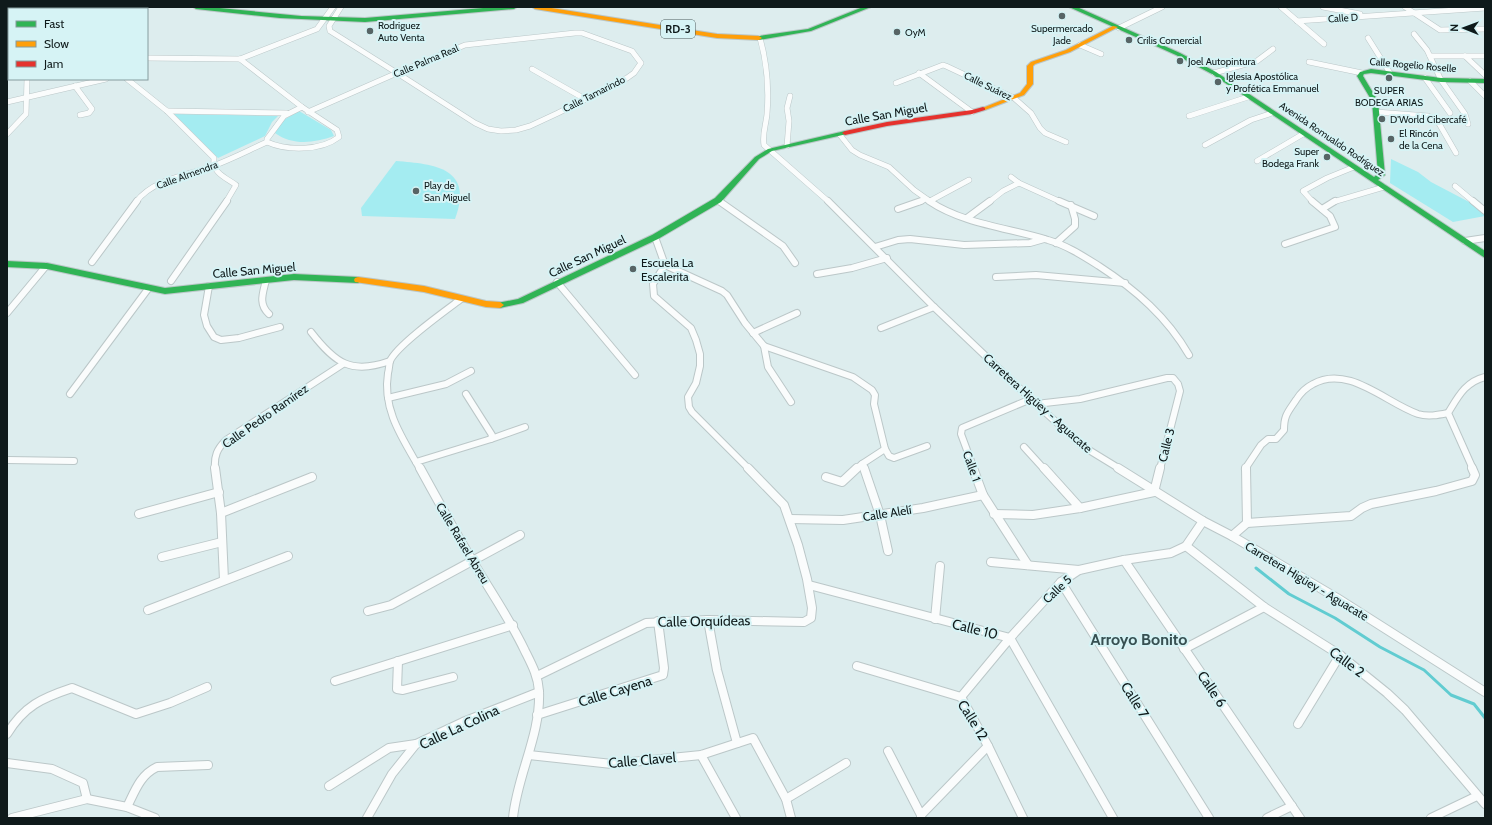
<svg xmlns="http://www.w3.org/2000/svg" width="1492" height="825" font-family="Cabin,sans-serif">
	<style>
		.green { fill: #a4ecf1 }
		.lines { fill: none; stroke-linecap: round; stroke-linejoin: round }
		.stream { stroke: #61ccd1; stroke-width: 3 }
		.street-far2-casing { stroke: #bbc7c8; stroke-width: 6 }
		.street-far1-casing { stroke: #bbc7c8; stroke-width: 8 }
		.street-casing { stroke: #bbc7c8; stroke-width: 10 }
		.fast-casing { stroke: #bbc7c8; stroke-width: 2 }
		.slow-casing { stroke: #bbc7c8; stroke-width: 2 }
		.jam-casing { stroke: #bbc7c8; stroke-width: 2 }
		.street-far2 { stroke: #fafcfc; stroke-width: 5 }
		.street-far1 { stroke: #fafcfc; stroke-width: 6 }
		.street { stroke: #fafcfc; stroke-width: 8 }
		.fast { fill: #30b455; fill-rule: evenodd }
		.slow { fill: #ff9f0a; fill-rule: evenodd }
		.jam { fill: #e5322d; fill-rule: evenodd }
		.poi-dot { fill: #576465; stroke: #d6f3f5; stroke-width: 1.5 }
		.labels { text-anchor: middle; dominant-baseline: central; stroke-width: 4; stroke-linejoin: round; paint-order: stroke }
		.far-street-label { font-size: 10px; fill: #0f1a1b; stroke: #d6f3f5 }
		.far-poi-label { font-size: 10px; fill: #0f1a1b; stroke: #d6f3f5; text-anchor: start }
		.shield { fill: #d6f3f5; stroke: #4b5b5c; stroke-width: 1 }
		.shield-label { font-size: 11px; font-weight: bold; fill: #0f1a1b }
		.street-label { font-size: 12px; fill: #0f1a1b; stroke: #d6f3f5 }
		.poi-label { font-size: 12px; fill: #0f1a1b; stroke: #d6f3f5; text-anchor: start }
		.near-street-label { font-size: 14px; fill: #0f1a1b; stroke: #d6f3f5 }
		.near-neighbourhood-label { font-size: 16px; font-weight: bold; fill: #375052; stroke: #d6f3f5 }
	</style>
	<rect width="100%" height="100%" fill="#ddedee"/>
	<g class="green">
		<path d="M299 111 331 130 334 136C314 143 293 146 275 133L280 122Z"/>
		<polygon points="174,114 278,116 272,122 265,136 218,158"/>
		<polygon points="1391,159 1418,172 1431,182 1471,203 1485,213 1485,216 1453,222 1390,183"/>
		<path d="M396 161C435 164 474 168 455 219L362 216 361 208Z"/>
	</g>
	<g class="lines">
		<polyline class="stream" points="1256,568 1289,594 1335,618 1380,647 1424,670 1451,695 1474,704 1485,718"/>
		<defs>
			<g id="street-far2">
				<polyline points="63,7 68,9"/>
				<polyline points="341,7 329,26 330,31 397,73"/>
				<polyline points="1281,7 1324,44"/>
				<polyline points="1323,7 1360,14"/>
				<polyline points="1405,7 1440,30 1485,29"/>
				<polyline points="21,9 30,7"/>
				<polyline points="7,13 9,12"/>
				<polyline points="1297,21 1485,8"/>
				<polyline points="1119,28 1162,7"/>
				<polygon points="575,33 582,33 632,51 641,63 634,73 627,78 558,113 530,126 516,130 501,131 488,129 475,123 397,73 465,45"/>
				<polyline points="1414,34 1427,50 1441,80 1465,114 1468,124"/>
				<path d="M760 38C767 63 769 89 767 114 766 125 762 134 764 145L829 202"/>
				<polyline points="1368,38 1390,73"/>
				<polyline points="7,45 9,45"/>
				<polyline points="1080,45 1101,54"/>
				<polyline points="1430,56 1485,56"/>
				<polyline points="1465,56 1485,75"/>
				<polyline points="147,58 240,59 317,29 333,7"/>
				<polyline points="240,59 302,107"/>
				<polyline points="1309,62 1362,73"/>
				<polyline points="532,69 585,99"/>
				<polyline points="919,73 972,112"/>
				<polyline points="1214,73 1257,61 1273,49"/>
				<polyline points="1425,78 1450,113"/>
				<path d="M127 79 167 111 214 158C212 173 225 177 236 185L226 202"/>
				<polyline points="1470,81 1485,96"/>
				<polyline points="896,83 943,65 946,66 1014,98 1031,113 1040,128 1045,133 1066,142"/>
				<polyline points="75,86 92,109 89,113 80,115"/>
				<polyline points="7,102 106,79"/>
				<path d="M302 107 337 130 339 137C321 151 287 151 267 142V139L284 116Z"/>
				<polyline points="167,111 287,113"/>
				<polyline points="308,112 397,73"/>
				<polyline points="1376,112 1428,116 1437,120 1456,153"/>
				<polyline points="1189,116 1248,97"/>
				<polyline points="7,134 26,114 27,79"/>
				<polyline points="840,135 852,150 860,155 889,167 914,190 931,202"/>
				<polyline points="1205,145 1251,120 1272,113"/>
				<polyline points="787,146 789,121 787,108 790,96"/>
				<polyline points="1257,161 1303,134"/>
				<polyline points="1011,177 1019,183 1061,202"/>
				<polyline points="1455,186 1474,202"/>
				<polyline points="718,200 720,202"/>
				<polyline points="930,201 969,180"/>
				<path d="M136 202C153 179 188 175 213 166 232 159 249 150 267 142"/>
				<polyline points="919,202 926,199"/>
				<polyline points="989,202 1003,191 1019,183"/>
				<polyline points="1313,202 1303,191 1327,178 1354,167"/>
				<polyline points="1333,202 1384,187"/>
			</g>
			<g id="street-far1">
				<polyline points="719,201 783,246 795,263"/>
				<polyline points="828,201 934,307 1036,404 1084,447 1120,469"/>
				<path d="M929 201C963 224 1009 228 1048 240 1066 245 1083 256 1099 266 1136 290 1167 317 1189 355"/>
				<polyline points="1059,201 1094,216"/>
				<polyline points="1473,201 1485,211"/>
				<polyline points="898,209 921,201"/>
				<polyline points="1322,209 1335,201"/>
				<polyline points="967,218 990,201"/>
				<polyline points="655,237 665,265 653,284 654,296 691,328 696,340 700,354 700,366 696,383 688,397 689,407 692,412 749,469"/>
				<polyline points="1465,241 1485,238"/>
				<polyline points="1056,243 1075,226 1075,219 1071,205"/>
				<polyline points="1285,244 1335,227 1330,216 1312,201"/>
				<polyline points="875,247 898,240 910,239 964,245 1030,243 1044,239"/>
				<polyline points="92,262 137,201"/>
				<polyline points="665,265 722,291 727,295 745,323 764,346 853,377 872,390 875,395 874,404 885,449 889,456 894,458 927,446"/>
				<polyline points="817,274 852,268 887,258"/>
				<polyline points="996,277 1036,275 1125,283"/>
				<path d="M266 280C263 293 258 304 269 314"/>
				<polyline points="171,281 227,201"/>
				<polyline points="557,282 635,375"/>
				<polyline points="209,286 204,315 207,326 214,337 221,340 239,338 280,327"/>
				<polyline points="7,313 46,266"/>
				<polyline points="881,328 934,307"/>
				<path d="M311 332C335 363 351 375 390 361"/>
				<polyline points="753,333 797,313"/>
				<polyline points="764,346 768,367 791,402"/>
				<polyline points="70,394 148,289"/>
				<polyline points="388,398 446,384 471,371"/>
				<polyline points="1036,404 1080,399 1167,378 1173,378 1178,384 1180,391 1160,469"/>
				<polyline points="491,439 525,427"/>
				<polyline points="1024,447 1044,469"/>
				<polyline points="7,460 74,461"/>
				<polyline points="416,462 491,439 492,435 466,394"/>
				<path d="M215 469C214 456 217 449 226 440L343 364"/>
				<path d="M420 469C403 439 382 410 388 373 389 370 389 365 390 361 397 345 445 311 461 299"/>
				<polyline points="856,469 862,464"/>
				<polyline points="864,469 862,464 885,449"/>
				<polyline points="974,469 961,434 962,428 1031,399"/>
				<path d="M1245 469 1261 445 1268 439H1276L1284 430C1284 415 1288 412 1296 400 1301 392 1305 388 1313 384 1348 364 1386 403 1418 414 1428 417 1438 415 1448 413"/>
				<path d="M1473 469 1448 413C1458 397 1465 382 1485 377"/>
			</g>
			<g id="street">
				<polyline points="215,468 221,513 224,580"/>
				<path d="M420 468C437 499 454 530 472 560 490 591 510 619 525 651 532 665 538 676 539 691 541 735 517 775 513 818"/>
				<polyline points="864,468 880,515 888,551"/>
				<polyline points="973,468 983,495 1028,565"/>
				<polyline points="1044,468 1080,508"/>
				<polyline points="1118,468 1203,521 1232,536 1337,598 1485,692"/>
				<polyline points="826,477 842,482 857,468"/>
				<polyline points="221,513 312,477"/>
				<polyline points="139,514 219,492"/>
				<polyline points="994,514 1033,515 1080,508 1154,492 1160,468"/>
				<polyline points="790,519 843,520 923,508 983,495"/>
				<polyline points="1247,523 1351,516 1362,508 1371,504 1436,491 1472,481 1475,475 1472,468"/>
				<polyline points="1232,536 1247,523 1246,468"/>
				<polyline points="1186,546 1264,607 1340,655 1387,693 1405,710 1485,804"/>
				<polyline points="162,557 222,542"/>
				<polyline points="1124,560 1300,818"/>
				<polyline points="991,562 1079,570"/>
				<polyline points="1061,582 1209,818"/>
				<polyline points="809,585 1010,638 1113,818"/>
				<polyline points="148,610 288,556"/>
				<polyline points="368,611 391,605 520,535"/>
				<polyline points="935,619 940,566"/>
				<polyline points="708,620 717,670 737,743"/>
				<polyline points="1184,649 1264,607"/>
				<polyline points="398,661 397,689 403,690 453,677"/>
				<polyline points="857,666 961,697 988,746 1023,818"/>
				<polyline points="537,676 646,623 708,620 804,622 811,618 812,608 807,579 798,545 784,505 748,468"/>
				<polyline points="335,681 513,625"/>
				<polyline points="961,697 1010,638 1061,582 1079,570 1124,560 1171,553 1186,546 1203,521"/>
				<polyline points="537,715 663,675 664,668 658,621"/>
				<polyline points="1298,724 1340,655"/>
				<path d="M7 734C24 706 42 698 72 688L136 714 170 703 207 687"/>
				<polyline points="888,751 921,815"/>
				<polyline points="529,755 612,764 701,755 753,738 786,799 791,818"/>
				<polyline points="701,755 736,818"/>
				<polyline points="7,763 52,769 83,783 87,799"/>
				<polyline points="329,786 389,748 416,744"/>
				<polyline points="786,799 846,763"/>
				<path d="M127 807C135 791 140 775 157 767L208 765"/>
				<polyline points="12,818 87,799 127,807 155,818"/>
				<polyline points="367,818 392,774 416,744 463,722 539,692"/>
				<polyline points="921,818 921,815 988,746"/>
				<polyline points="1267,818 1292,806"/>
				<polyline points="1431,818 1477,796"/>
			</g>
			<g id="fast">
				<polygon points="193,7 209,7 301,16 365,18 495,7 517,7 514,9 365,22 280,18 196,9"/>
				<polygon points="863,7 871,7 811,31 759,40 756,38 759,36 808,29"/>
				<polygon points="1069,7 1077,7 1180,53 1216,72 1374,177 1378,174 1372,101 1357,76 1360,72 1371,69 1441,78 1485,79 1485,83 1441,82 1371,73 1364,74 1363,76 1378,101 1385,175 1378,180 1485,251 1485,258 1212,74 1176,55"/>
				<polygon points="845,131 847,132 847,134 772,151 759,159 721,202 658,239 523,303 500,308 496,305 497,303 518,299 652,235 715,198 755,157 768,149"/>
				<polygon points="7,261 47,263 165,288 294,274 358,277 362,280 358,283 294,280 165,294 47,269 7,267"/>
			</g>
			<g id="slow">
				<polygon points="532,7 545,7 717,34 759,36 762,38 759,40 717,38 535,9"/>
				<polygon points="1113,26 1118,27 1070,52 1035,64 1033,66 1033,84 1024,95 985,110 980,109 1020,93 1027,84 1027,66 1031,62 1066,50"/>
				<polygon points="358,277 424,286 486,301 500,302 504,305 500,308 486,307 424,292 355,282 354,280 355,278"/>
			</g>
			<polygon id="jam" points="983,107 985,108 985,110 972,114 887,126 845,135 842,133 845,131 887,122 972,110"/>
		</defs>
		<use href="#street-far2" class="street-far2-casing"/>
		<use href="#street-far1" class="street-far1-casing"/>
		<use href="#street" class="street-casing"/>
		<use href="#fast" class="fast-casing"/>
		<use href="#slow" class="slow-casing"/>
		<use href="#jam" class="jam-casing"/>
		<use href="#street-far2" class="street-far2"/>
		<use href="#street-far1" class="street-far1"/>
		<use href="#street" class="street"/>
		<use href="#fast" class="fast"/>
		<use href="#slow" class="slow"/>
		<use href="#jam" class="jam"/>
	</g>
	<g class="poi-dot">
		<circle cx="1062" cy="16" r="4"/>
		<circle cx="370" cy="31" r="4"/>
		<circle cx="897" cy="32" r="4"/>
		<circle cx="1129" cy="40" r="4"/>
		<circle cx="1180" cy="61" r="4"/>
		<circle cx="1389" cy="78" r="4"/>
		<circle cx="1218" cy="82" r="4"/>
		<circle cx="1382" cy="119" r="4"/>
		<circle cx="1391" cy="139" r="4"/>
		<circle cx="1327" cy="157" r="4"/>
		<circle cx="416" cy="191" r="4"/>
		<circle cx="633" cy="269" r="4"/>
	</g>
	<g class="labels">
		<g class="far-street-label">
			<text transform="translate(1343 18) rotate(-4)">Calle D</text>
			<text transform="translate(426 61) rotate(-23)">Calle Palma Real</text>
			<text transform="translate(1413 65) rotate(5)">Calle Rogelio Roselle</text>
			<text transform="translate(988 86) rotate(26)">Calle Suárez</text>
			<text transform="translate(594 94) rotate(-27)">Calle Tamarindo</text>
			<text transform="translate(1332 139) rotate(34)">Avenida Romualdo Rodríguez</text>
			<text transform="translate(187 175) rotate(-20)">Calle Almendra</text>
		</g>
		<g class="far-poi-label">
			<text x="378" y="25">Rodriguez<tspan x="378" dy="12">Auto Venta</tspan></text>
			<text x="1062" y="28" text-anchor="middle">Supermercado<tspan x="1062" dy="12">Jade</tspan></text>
			<text x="905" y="32">OyM</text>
			<text x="1137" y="40">Crilis Comercial</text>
			<text x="1188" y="61">Joel Autopintura</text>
			<text x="1226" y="76">Iglesia Apostólica<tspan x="1226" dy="12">y Profética Emmanuel</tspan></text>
			<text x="1389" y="90" text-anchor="middle">SUPER<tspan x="1389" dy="12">BODEGA ARIAS</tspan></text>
			<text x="1390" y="119">D'World Cibercafé</text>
			<text x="1399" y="133">El Rincón<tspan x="1399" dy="12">de la Cena</tspan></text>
			<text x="1319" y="151" text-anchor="end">Super<tspan x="1319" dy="12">Bodega Frank</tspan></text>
			<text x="424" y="185">Play de<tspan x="424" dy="12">San Miguel</tspan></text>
		</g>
		<rect class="shield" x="661" y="20" width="34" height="18" rx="3"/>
		<g class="shield-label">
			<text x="678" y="29">RD-3</text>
		</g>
		<g class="street-label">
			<text transform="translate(886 114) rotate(-10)">Calle San Miguel</text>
			<text transform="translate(587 256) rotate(-25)">Calle San Miguel</text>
			<text transform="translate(254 270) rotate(-5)">Calle San Miguel</text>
			<text transform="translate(1038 403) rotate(42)">Carretera Higüey - Aguacate</text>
			<text transform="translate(265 416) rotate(-35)">Calle Pedro Ramírez</text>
			<text transform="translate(1166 445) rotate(-76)">Calle 3</text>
			<text transform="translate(972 466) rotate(70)">Calle 1</text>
			<text transform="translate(887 513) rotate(-9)">Calle Alelí</text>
			<text transform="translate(463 543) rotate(59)">Calle Rafael Abreu</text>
			<text transform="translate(1307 581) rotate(31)">Carretera Higüey - Aguacate</text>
			<text transform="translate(1057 589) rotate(-43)">Calle 5</text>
		</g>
		<g class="poi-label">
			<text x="641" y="262">Escuela La<tspan x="641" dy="14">Escalerita</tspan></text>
		</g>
		<g class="near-street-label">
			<text transform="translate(704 621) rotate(-1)">Calle Orquídeas</text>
			<text transform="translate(975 629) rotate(14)">Calle 10</text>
			<text transform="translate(1347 662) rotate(37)">Calle 2</text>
			<text transform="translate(1212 689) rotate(56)">Calle 6</text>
			<text transform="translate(615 691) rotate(-17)">Calle Cayena</text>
			<text transform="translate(1135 700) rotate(58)">Calle 7</text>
			<text transform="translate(973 720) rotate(58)">Calle 12</text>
			<text transform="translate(459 727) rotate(-25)">Calle La Colina</text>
			<text transform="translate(642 760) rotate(-5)">Calle Clavel</text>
		</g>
		<g class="near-neighbourhood-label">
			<text x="1139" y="639">Arroyo Bonito</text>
		</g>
	</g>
	<rect width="1492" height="825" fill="none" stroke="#0f1a1b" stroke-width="16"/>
	<rect x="8" y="8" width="140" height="72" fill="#d6f3f5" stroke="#869c9e"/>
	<rect x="16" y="21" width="20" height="6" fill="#30b455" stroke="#869c9e"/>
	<text x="44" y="28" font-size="12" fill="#0f1a1b">Fast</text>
	<rect x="16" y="41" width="20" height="6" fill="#ff9f0a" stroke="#869c9e"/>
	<text x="44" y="48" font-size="12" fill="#0f1a1b">Slow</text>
	<rect x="16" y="61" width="20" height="6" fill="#e5322d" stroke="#869c9e"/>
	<text x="44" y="68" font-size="12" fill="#0f1a1b">Jam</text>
	<g transform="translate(1464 28) rotate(271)" stroke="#d6f3f5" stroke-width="3" paint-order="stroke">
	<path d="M0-3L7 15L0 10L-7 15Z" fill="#0f1a1b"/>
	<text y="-6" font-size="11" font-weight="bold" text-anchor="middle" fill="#0f1a1b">N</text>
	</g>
</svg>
